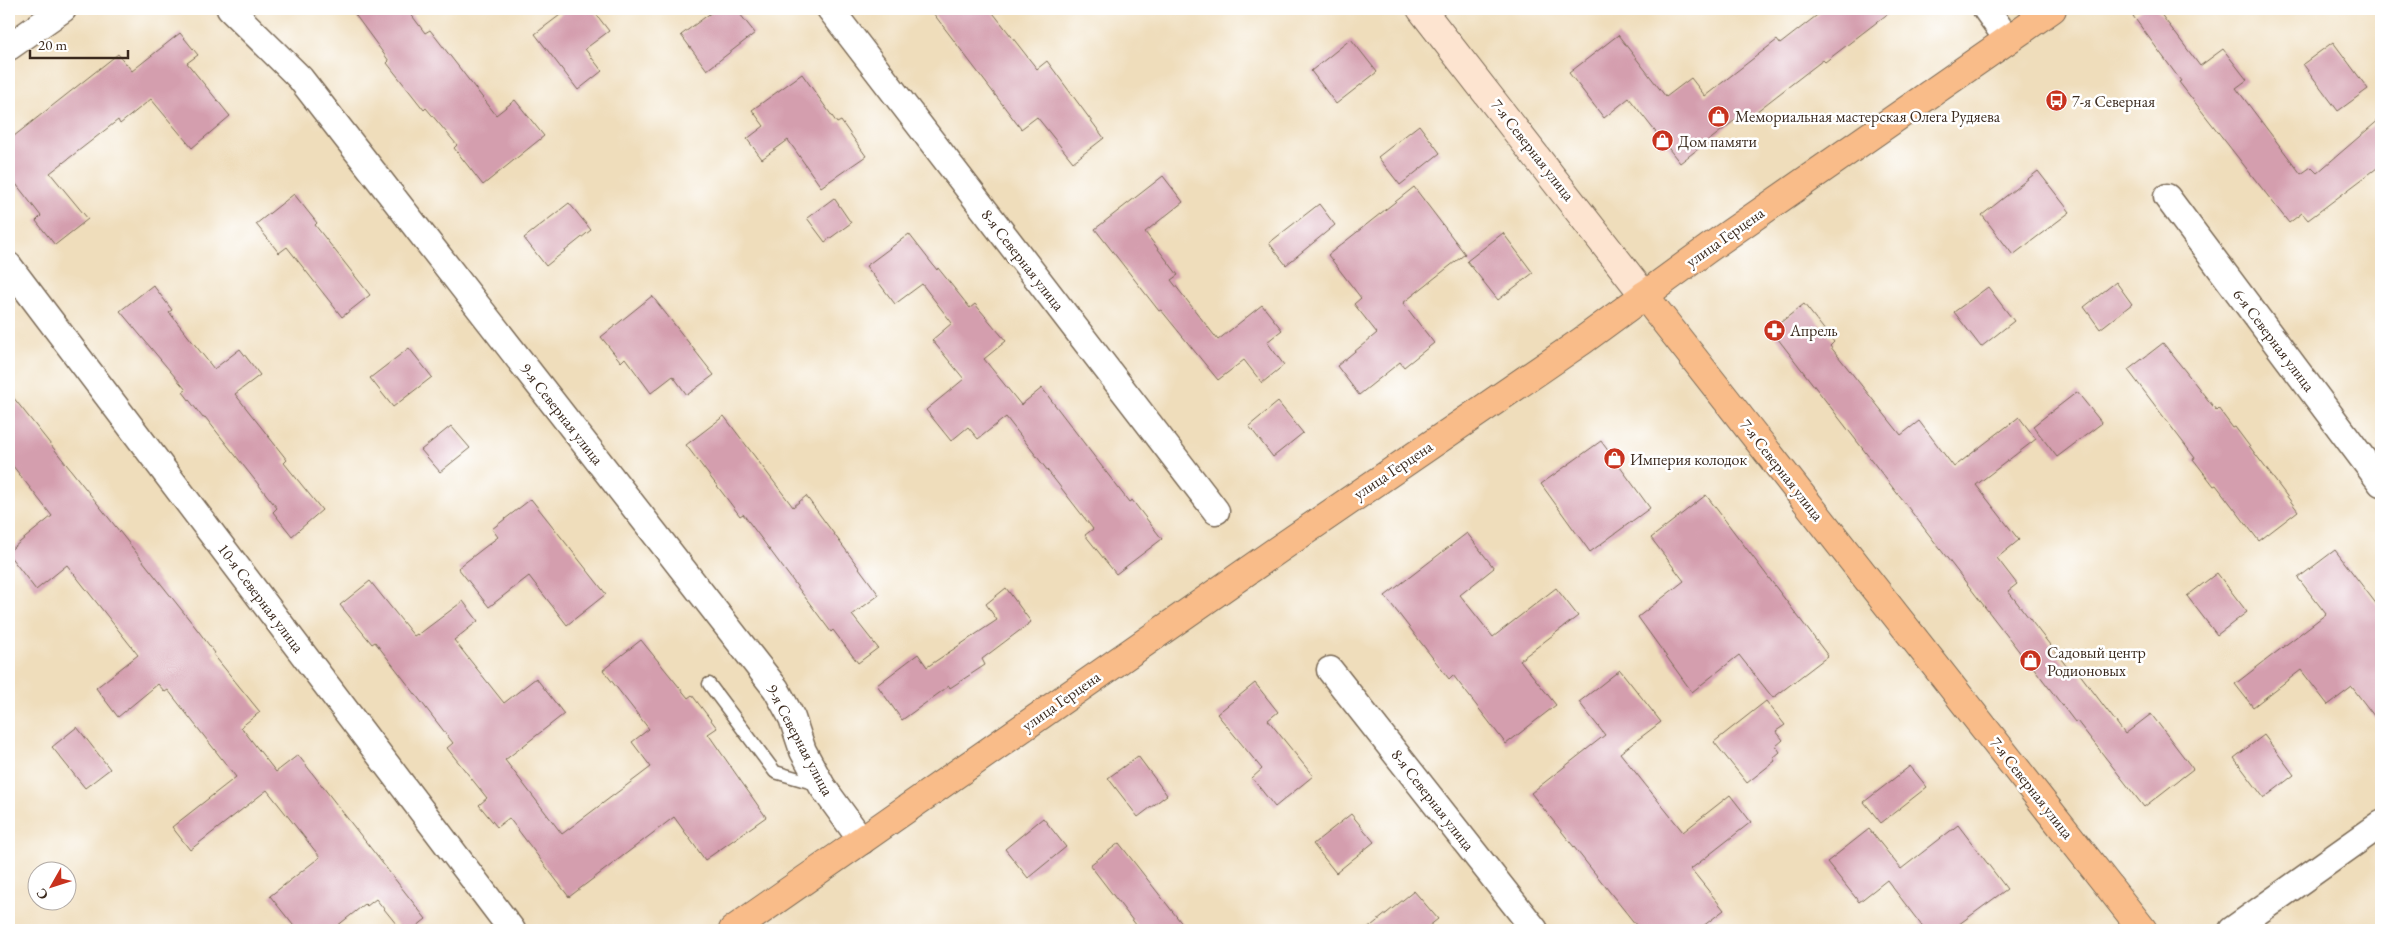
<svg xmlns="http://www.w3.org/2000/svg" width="2390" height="939" font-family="'EB Garamond',serif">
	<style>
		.building { fill: #d49eae }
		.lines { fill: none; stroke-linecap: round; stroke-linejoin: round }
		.lane-casing { stroke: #7a6955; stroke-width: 15 }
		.street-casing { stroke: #7a6955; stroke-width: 29 }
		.secondary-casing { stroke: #7a6955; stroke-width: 30 }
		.primary-casing { stroke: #7a6955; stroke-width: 30 }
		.lane { stroke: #fff; stroke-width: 12 }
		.street { stroke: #fff; stroke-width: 26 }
		.secondary { stroke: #fde4d0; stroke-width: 28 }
		.primary { stroke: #f9bc89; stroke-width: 28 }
		.labels { text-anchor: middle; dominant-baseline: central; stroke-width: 5; stroke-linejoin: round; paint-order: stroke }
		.poi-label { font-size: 16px; fill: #3b2a1e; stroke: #fff; text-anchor: start }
		.street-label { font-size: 16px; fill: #3b2a1e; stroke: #fff }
	</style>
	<rect width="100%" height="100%" fill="#fff"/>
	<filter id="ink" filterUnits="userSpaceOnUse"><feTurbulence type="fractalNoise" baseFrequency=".02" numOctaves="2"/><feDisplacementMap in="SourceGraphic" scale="10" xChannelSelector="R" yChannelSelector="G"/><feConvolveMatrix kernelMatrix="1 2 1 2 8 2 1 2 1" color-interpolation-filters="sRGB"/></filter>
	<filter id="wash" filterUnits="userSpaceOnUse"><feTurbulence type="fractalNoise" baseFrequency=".0096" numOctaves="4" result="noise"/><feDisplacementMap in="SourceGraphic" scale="20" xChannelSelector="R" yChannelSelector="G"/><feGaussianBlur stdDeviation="1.12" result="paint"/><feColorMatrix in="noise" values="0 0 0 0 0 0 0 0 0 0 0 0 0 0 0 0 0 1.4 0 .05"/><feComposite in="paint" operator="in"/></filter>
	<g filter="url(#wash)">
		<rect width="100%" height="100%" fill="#efddbb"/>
		<g id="blocks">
			<g class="building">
				<polygon points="351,9 407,9 425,33 430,30 496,115 515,100 544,136 483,185 454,148 457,145 426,108 424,110 387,63 389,61"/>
				<polygon points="568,9 592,9 609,31 585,49 602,71 578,90 535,34"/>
				<polygon points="716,9 736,9 755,33 707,70 681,35"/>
				<polygon points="930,9 990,9 1037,69 1047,61 1104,138 1073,162 1037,117 1021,129"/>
				<polygon points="1825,9 1894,9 1825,62 1823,60 1752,115 1748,110 1680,163 1629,98 1604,118 1569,73 1618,35 1666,97 1691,78 1705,96 1777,40 1780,44"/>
				<polygon points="2142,9 2157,9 2200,66 2223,49 2247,80 2236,88 2301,174 2311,167 2317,173 2381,118 2381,165 2308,220 2302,213 2289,223 2179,82 2181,81 2133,16"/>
				<polygon points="180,33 198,55 187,63 230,116 192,148 151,99 120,124 118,120 50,173 88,219 55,245 36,221 41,216 9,175 9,140 118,54 132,71"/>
				<polygon points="1351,39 1377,72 1336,104 1311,71"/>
				<polygon points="2333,42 2368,89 2338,111 2303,64"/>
				<polygon points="802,74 837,123 841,121 866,156 821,187 788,140 762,159 747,139 764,126 752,110"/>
				<polygon points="1419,125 1440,153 1400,185 1378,157"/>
				<polygon points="2038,171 2070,212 2013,255 1982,215"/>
				<polygon points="1163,176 1183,202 1145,232 1178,275 1171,280 1218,340 1262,305 1282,330 1267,342 1284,365 1262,383 1244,360 1218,380 1161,310 1159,311 1095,229"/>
				<polygon points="1414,187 1465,254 1403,303 1434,343 1404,367 1400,362 1359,395 1337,366 1377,333 1354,304 1361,298 1328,255"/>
				<polygon points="294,194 317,223 315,225 370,295 342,317 287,247 279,253 256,224"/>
				<polygon points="834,198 851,223 825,242 807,218"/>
				<polygon points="569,203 591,230 546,266 524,238"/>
				<polygon points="1319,204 1335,225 1286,265 1269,243"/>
				<polygon points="1503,233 1533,273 1498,300 1467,261"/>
				<polygon points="909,234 937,270 938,268 970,308 975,304 1006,341 984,359 1021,405 1042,388 1129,502 1132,500 1162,539 1116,574 1085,535 1093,529 1006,417 978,439 968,427 951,441 926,410 964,379 932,340 952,323 922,284 895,304 866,266"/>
				<polygon points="2116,282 2132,304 2100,329 2084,307"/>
				<polygon points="153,285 172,310 169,312 214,369 240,349 260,375 235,394 287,460 284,463 322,510 292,536 273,512 277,508 205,417 203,418 183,392 186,390 120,311"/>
				<polygon points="1988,287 2014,321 1981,347 1954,312"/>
				<polygon points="652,296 714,375 687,395 673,376 651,393 625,358 621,362 601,337"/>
				<polygon points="1804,304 1834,342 1830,346 1901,435 1919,421 1954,467 2019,417 2036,439 1976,485 2019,540 1997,558 2017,584 2008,591 2071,672 2076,669 2125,734 2151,714 2193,769 2144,807 2077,721 2075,722 2033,667 2032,668 1771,330"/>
				<polygon points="2163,343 2216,410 2218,408 2233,428 2235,427 2298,511 2259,541 2216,485 2214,486 2193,459 2195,458 2128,370"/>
				<polygon points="409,348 432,377 393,407 370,378"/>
				<polygon points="9,392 196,628 215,653 213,654 260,712 241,727 276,772 298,755 426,919 412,930 401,930 376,899 367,906 365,904 332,930 297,930 270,896 320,857 267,790 190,850 172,827 236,777 168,690 165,692 158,684 118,717 96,688 138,655 67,565 36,590 9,555 9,551 52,516 9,461"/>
				<polygon points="2077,392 2102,423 2057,457 2033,426"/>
				<polygon points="1278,402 1303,433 1273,457 1249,426"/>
				<polygon points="724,416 793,507 806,496 879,595 852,615 878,648 858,663 833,630 831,632 743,514 740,516 686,445"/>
				<polygon points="451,426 470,448 440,472 421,450"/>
				<polygon points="1601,441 1650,508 1590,552 1541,484"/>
				<polygon points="1706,495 1828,656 1773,698 1739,655 1692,692 1638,617 1684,581 1651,538"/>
				<polygon points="531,499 606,594 567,625 529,576 489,607 458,568 498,537 492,529"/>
				<polygon points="1467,533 1494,568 1460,595 1493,637 1556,588 1578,616 1520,660 1556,705 1506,744 1453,675 1449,679 1385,596"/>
				<polygon points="2335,550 2381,610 2381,725 2352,687 2328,705 2301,670 2253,707 2235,684 2326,614 2298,578"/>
				<polygon points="2217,573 2247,612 2217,635 2187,596"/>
				<polygon points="370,581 414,636 417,634 418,635 463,601 478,621 454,640 504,703 536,678 564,714 505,760 562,834 651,767 632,742 649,729 603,670 641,640 688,698 692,695 717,728 708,734 766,817 705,860 674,817 569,897 509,818 497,827 479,805 487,798 447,748 453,743 375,642 372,644 340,605"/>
				<polygon points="1006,588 1031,622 982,659 985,665 950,688 949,686 902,720 877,685 918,654 927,667 997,620 986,604"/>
				<polygon points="1620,670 1661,722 1620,753 1683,832 1730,795 1751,822 1691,869 1724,910 1698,930 1640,930 1531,793 1605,735 1579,702"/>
				<polygon points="1255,683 1278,712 1268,720 1313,776 1275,807 1252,778 1262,769 1217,714"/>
				<polygon points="1766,701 1785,725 1776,731 1783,740 1776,746 1780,752 1773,758 1775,761 1747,783 1714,742"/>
				<polygon points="77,727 110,769 85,788 52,747"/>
				<polygon points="2264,735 2294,775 2264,798 2234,758"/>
				<polygon points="1138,756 1167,795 1138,817 1108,778"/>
				<polygon points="1910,766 1927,787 1881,823 1864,802"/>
				<polygon points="1351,814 1374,842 1336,873 1313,844"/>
				<polygon points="1043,818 1066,847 1028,878 1005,849"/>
				<polygon points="1958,825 2007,889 1951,930 1925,930 1887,880 1859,902 1827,862 1869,829 1901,869"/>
				<polygon points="1119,843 1187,930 1140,930 1090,865"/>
				<polygon points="1414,891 1438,919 1424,930 1366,930"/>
			</g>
		</g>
	</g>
	<g filter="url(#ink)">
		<use href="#blocks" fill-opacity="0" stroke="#7a6955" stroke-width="1"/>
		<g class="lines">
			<defs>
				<polyline id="lane" points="709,684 775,772 820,785"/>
				<g id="street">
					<polyline points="230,9 300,78 776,689 792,718 803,751 822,786 862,841"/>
					<polyline points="830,9 1216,511"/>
					<polyline points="1986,9 2008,40"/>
					<polyline points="9,47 63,9"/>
					<polyline points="2167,197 2381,483"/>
					<polyline points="9,266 512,930"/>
					<polyline points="1330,670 1535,930"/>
					<polyline points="2232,930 2381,824"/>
				</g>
				<polyline id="secondary" points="1421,9 1644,295"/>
				<g id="primary">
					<polyline points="1644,295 2143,930"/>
					<polyline points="733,930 1276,551 1582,341 1709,248 2052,9"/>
				</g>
			</defs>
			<use href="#lane" class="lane-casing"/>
			<use href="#street" class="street-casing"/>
			<use href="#secondary" class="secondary-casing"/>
			<use href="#primary" class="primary-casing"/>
			<use href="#lane" class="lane"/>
			<use href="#street" class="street"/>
			<use href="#secondary" class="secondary"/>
			<use href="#primary" class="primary"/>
		</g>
	</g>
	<defs>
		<symbol id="bus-disc" viewBox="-11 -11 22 22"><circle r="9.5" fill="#c8321e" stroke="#fff"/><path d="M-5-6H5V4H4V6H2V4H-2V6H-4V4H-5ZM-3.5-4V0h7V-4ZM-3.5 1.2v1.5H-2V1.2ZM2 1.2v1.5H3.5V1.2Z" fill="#fff"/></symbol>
		<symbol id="shop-disc" viewBox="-11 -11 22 22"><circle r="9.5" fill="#c8321e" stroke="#fff"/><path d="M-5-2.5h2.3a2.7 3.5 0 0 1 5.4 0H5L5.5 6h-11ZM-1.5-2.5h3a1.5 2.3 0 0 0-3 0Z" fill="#fff"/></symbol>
		<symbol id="pharmacy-disc" viewBox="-11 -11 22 22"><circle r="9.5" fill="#c8321e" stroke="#fff"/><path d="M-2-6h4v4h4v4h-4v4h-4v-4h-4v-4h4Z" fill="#fff"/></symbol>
	</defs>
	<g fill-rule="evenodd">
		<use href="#bus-disc" x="2044" y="88" width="25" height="25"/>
		<use href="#shop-disc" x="1706" y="104" width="25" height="25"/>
		<use href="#shop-disc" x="1650" y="128" width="25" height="25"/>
		<use href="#pharmacy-disc" x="1762" y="318" width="25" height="25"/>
		<use href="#shop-disc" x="1602" y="446" width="25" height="25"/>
		<use href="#shop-disc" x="2018" y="648" width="25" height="25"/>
	</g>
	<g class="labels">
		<g class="poi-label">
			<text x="2072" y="101">7-я Северная</text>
			<text x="1735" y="116">Мемориальная мастерская Олега Рудяева</text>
			<text x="1678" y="141">Дом памяти</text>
			<text x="1790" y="330">Апрель</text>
			<text x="1630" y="459">Империя колодок</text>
			<text x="2047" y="652">Садовый центр<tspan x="2047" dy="18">Родионовых</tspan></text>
		</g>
		<g class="street-label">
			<text transform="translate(1533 150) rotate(52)">7-я Северная улица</text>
			<text transform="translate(1725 237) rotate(-35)">улица Герцена</text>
			<text transform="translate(1023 260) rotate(52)">8-я Северная улица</text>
			<text transform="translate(2274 340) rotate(53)">6-я Северная улица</text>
			<text transform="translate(562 414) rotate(52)">9-я Северная улица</text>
			<text transform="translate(1393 470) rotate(-34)">улица Герцена</text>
			<text transform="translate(1782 470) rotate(52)">7-я Северная улица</text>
			<text transform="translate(261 598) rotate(53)">10-я Северная улица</text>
			<text transform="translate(1061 701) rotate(-35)">улица Герцена</text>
			<text transform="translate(800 740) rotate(62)">9-я Северная улица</text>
			<text transform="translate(2032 788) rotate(52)">7-я Северная улица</text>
			<text transform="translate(1433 800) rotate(52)">8-я Северная улица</text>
		</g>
	</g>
	<rect width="2390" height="939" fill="none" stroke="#fff" stroke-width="30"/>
	<g transform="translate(52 886) rotate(231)"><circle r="24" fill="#ffffff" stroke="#b1aaa5"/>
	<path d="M0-4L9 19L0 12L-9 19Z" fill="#c8321e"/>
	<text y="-8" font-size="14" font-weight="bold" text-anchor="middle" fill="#3b2a1e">С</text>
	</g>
	<path d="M30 50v8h98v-8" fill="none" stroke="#3b2a1e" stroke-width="2.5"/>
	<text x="38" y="50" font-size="15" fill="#3b2a1e" stroke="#ffffff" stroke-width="4" paint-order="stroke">20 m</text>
</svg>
